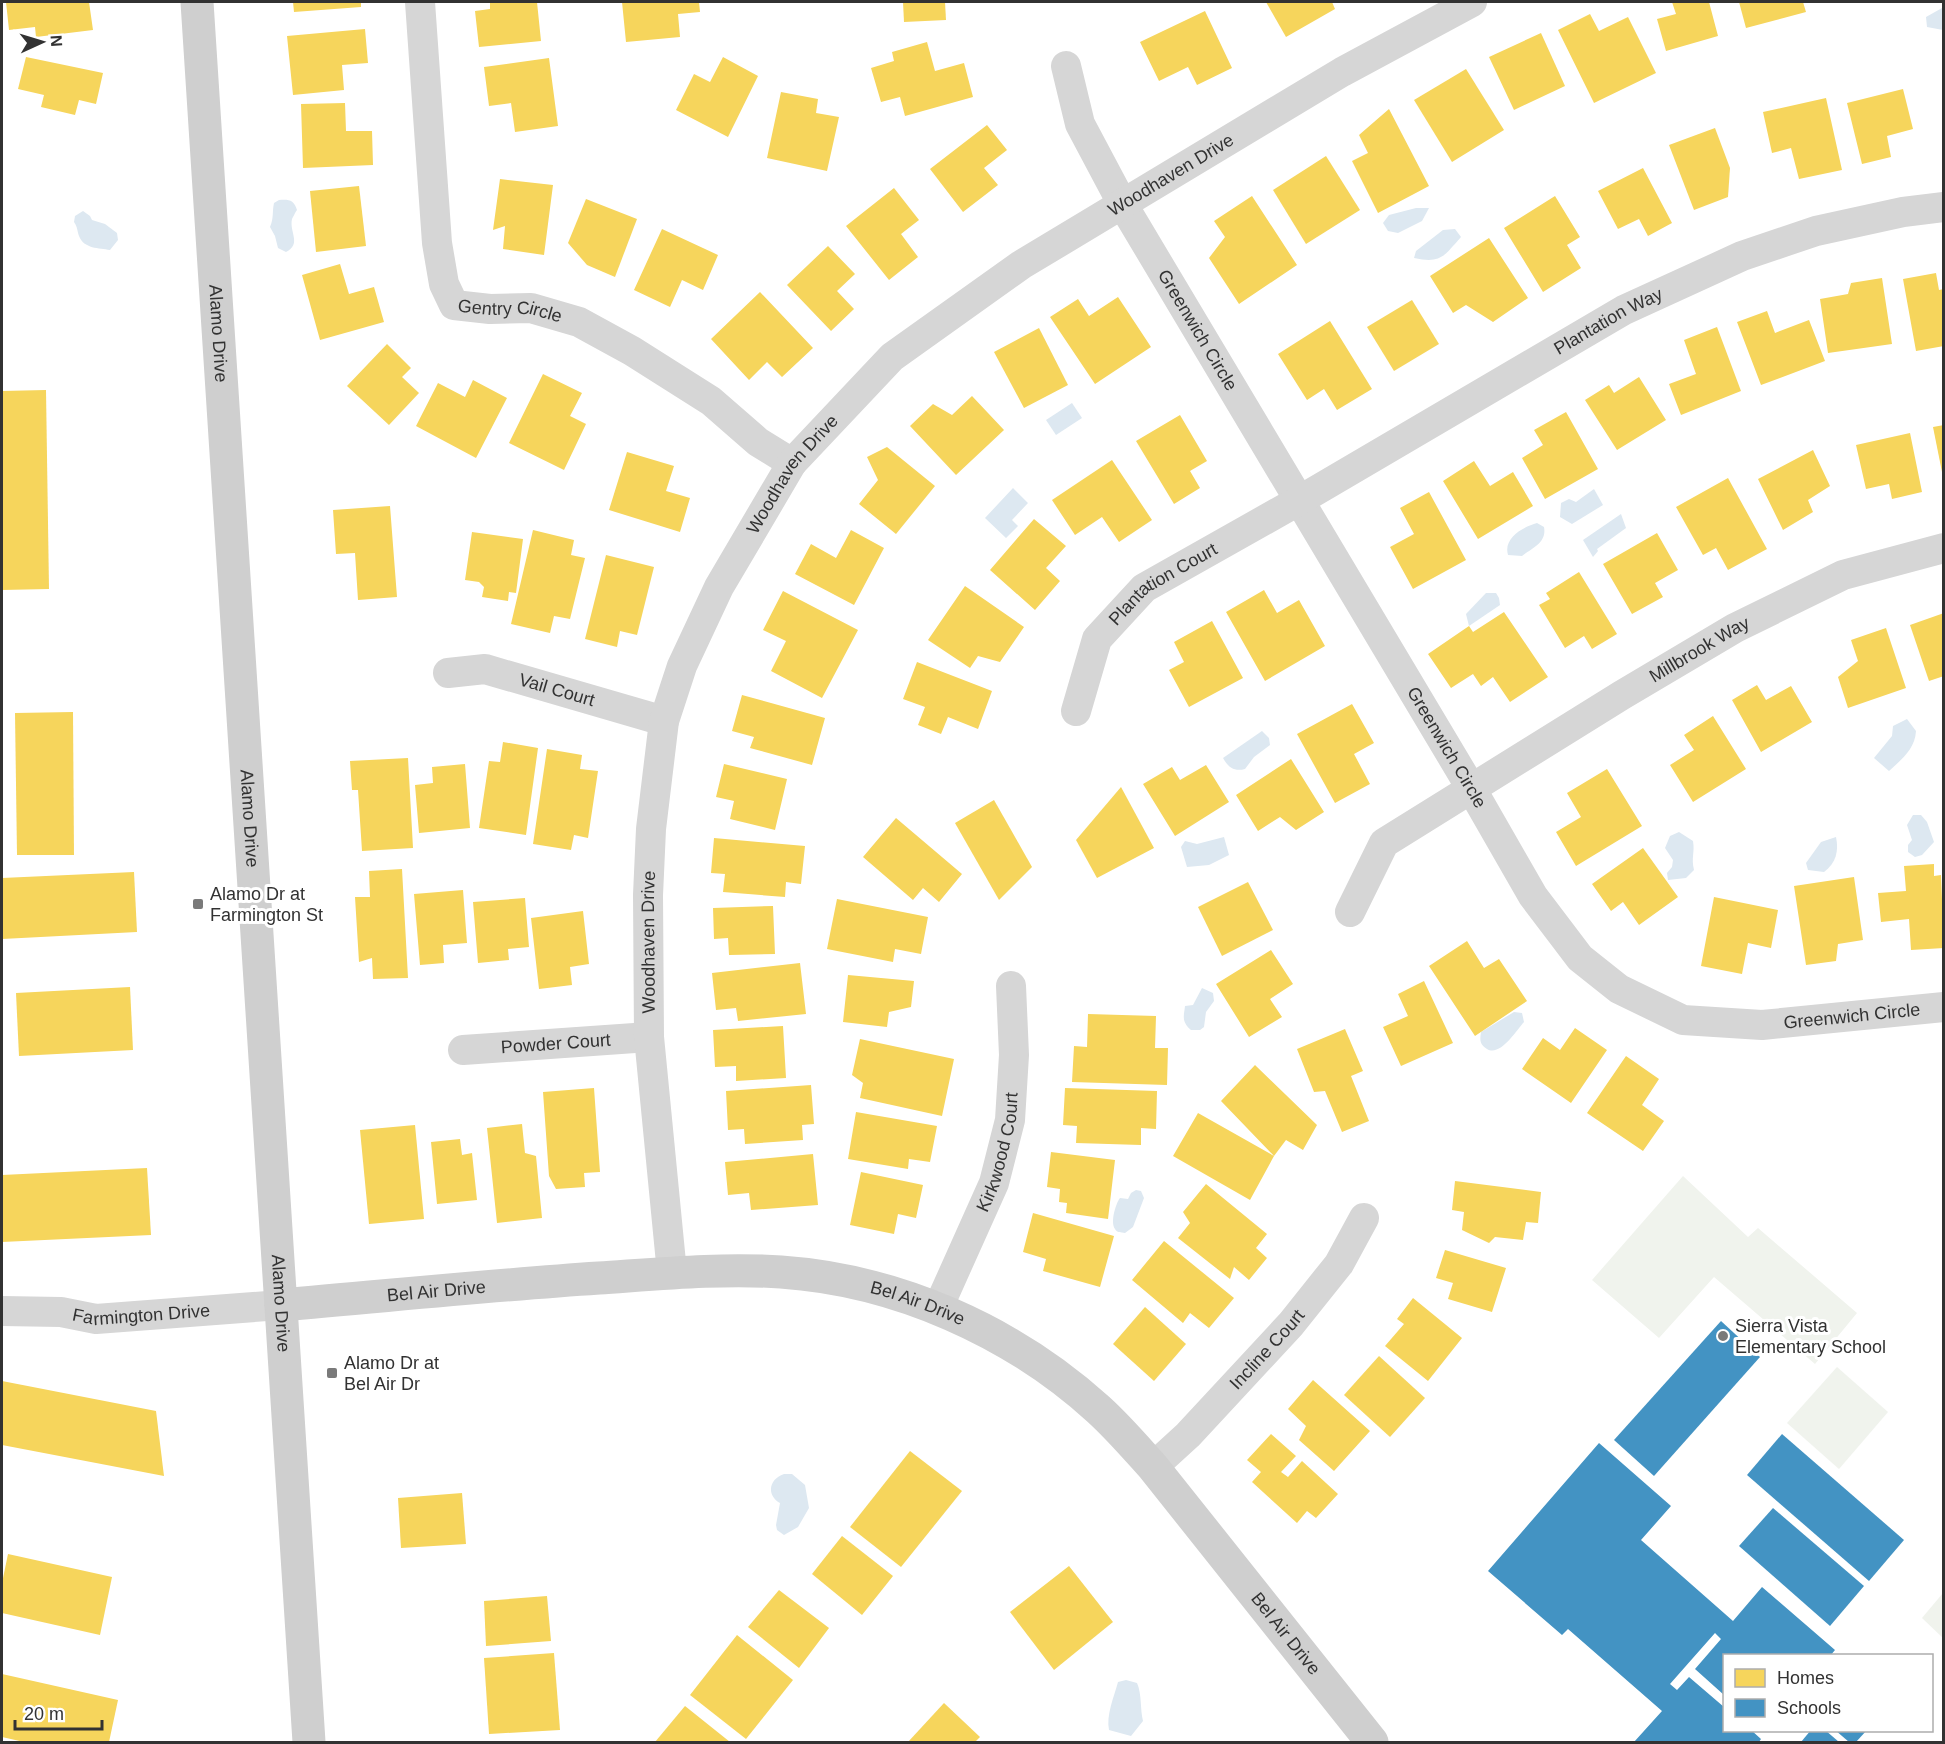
<svg xmlns="http://www.w3.org/2000/svg" width="1945" height="1744" font-family="Helvetica,sans-serif">
	<style>
		.green { fill: #f0f3ed }
		.water { fill: #dde8f1 }
		.homes { fill: #f6d55c }
		.schools { fill: #4393c3 }
		.lines { fill: none; stroke-linecap: round; stroke-linejoin: round }
		.street { stroke: #d6d6d6; stroke-width: 30 }
		.secondary { stroke: #cfcfcf; stroke-width: 33 }
		.poi-dot { fill: #7a7a7a; stroke: #fff; stroke-width: 2 }
		.labels { text-anchor: middle; dominant-baseline: central; stroke-width: 6; stroke-linejoin: round; paint-order: stroke }
		.street-label { font-size: 18px; fill: #323232; stroke: #fff }
		.poi-label { font-size: 18px; fill: #323232; stroke: #fff; text-anchor: start }
	</style>
	<rect width="100%" height="100%" fill="#fff"/>
	<g class="green">
		<polygon points="1683,1176 1748,1237 1758,1228 1857,1313 1815,1364 1714,1277 1659,1338 1592,1280"/>
		<polygon points="1837,1367 1888,1412 1839,1469 1787,1423"/>
		<polygon points="1943,1593 1943,1638 1922,1618"/>
	</g>
	<g class="water">
		<polygon points="1943,2 1943,30 1927,27 1926,17 1942,8"/>
		<path d="M279 200C289 199 294 200 297 210 296 211 292 219 292 219 289 232 302 244 286 252L278 248 275 236 270 227C274 218 272 212 274 203Z"/>
		<polygon points="1416,208 1429,208 1422,221 1398,233 1388,231 1383,223 1389,215"/>
		<path d="M83 211 90 216 92 220 105 224 117 233 118 240 110 250C99 248 84 249 79 236 77 231 78 228 74 222L75 216Z"/>
		<path d="M1455 229 1461 237C1444 256 1441 264 1414 258L1416 251 1443 230Z"/>
		<polygon points="1072,403 1082,418 1056,435 1046,420"/>
		<polygon points="1013,488 1028,503 1012,520 1018,526 1006,538 985,518"/>
		<polygon points="1594,489 1603,505 1572,524 1560,517 1561,503 1569,499 1576,502"/>
		<polygon points="1621,514 1626,528 1597,549 1598,551 1593,557 1583,540"/>
		<path d="M1537 523 1544 527C1547 543 1532 548 1522 556L1508 555C1503 538 1523 527 1537 523Z"/>
		<polygon points="1486,593 1496,593 1499,598 1500,605 1469,626 1466,614"/>
		<path d="M1907 719 1916 731C1915 749 1902 759 1889 771L1874 758 1892 736 1893 726Z"/>
		<path d="M1262 731 1269 738 1270 745 1254 757 1245 769C1234 772 1228 767 1223 758Z"/>
		<polygon points="1913,815 1921,815 1927,822 1934,842 1922,855 1915,857 1908,852 1908,845 1912,840 1907,825"/>
		<path d="M1679 832 1693 841C1695 853 1691 857 1694 870L1686 878 1668 880 1667 873 1672 867 1673 860 1665 848 1670 836Z"/>
		<polygon points="1224,837 1229,855 1209,865 1187,867 1181,847 1185,841 1197,844"/>
		<path d="M1836 837C1839 851 1836 863 1824 872L1808 870 1806 863 1821 842Z"/>
		<path d="M1202 988 1213 993 1214 1001 1206 1012 1204 1027 1200 1030H1191C1181 1021 1184 1016 1185 1006L1193 1005Z"/>
		<path d="M1514 1012 1522 1013 1524 1022C1516 1031 1500 1057 1487 1049 1479 1044 1480 1039 1481 1032Z"/>
		<path d="M1136 1190 1141 1191 1144 1198 1133 1227 1125 1233C1121 1232 1117 1233 1115 1229 1110 1222 1116 1203 1120 1198L1128 1199 1131 1193Z"/>
		<path d="M784 1474H792L805 1485 809 1508 798 1527 784 1535 777 1530 776 1525 780 1503C766 1495 769 1479 784 1474Z"/>
		<path d="M1126 1680 1137 1683C1142 1694 1140 1709 1143 1721L1131 1736 1109 1730C1106 1715 1114 1697 1118 1682Z"/>
	</g>
	<g class="homes">
		<polygon points="6,2 89,2 93,30 36,37 35,27 9,30"/>
		<polygon points="293,2 361,2 361,7 294,12"/>
		<polygon points="490,2 537,2 541,41 479,47 475,11 490,9"/>
		<polygon points="622,2 699,2 700,12 678,14 680,37 626,42"/>
		<polygon points="903,2 945,2 946,20 904,22"/>
		<polygon points="1266,2 1332,2 1335,9 1286,37"/>
		<polygon points="1672,2 1709,2 1718,36 1666,51 1657,19 1676,14"/>
		<polygon points="1739,2 1803,2 1806,12 1746,28"/>
		<polygon points="1205,11 1232,68 1197,85 1188,67 1159,81 1140,42"/>
		<polygon points="1590,14 1599,31 1628,17 1656,73 1594,103 1558,30"/>
		<polygon points="365,29 368,63 342,65 344,90 293,95 287,36"/>
		<polygon points="1541,33 1565,86 1514,110 1489,57"/>
		<polygon points="927,42 935,71 964,63 973,97 905,116 900,97 881,102 871,68 894,61 892,52"/>
		<polygon points="26,57 103,73 96,104 79,100 75,115 41,107 44,95 18,89"/>
		<polygon points="723,57 758,76 728,137 676,110 694,74 710,82"/>
		<polygon points="549,58 558,126 515,132 511,103 489,106 484,67"/>
		<polygon points="1466,69 1504,130 1452,162 1414,100"/>
		<polygon points="1903,89 1913,129 1887,136 1891,157 1862,164 1847,103"/>
		<polygon points="781,92 818,99 816,113 839,117 827,171 767,158"/>
		<polygon points="1826,98 1842,170 1799,179 1791,148 1772,153 1763,112"/>
		<polygon points="345,103 346,131 372,131 373,165 303,168 301,104"/>
		<polygon points="1389,109 1429,186 1378,213 1352,161 1368,153 1359,135"/>
		<polygon points="987,125 1007,150 984,168 998,185 963,212 930,169"/>
		<polygon points="1715,128 1730,168 1728,197 1694,210 1669,145"/>
		<polygon points="1326,156 1360,210 1306,244 1273,190"/>
		<polygon points="1643,168 1672,223 1648,236 1639,219 1618,229 1598,191"/>
		<polygon points="500,179 553,185 544,255 503,249 505,226 493,230"/>
		<polygon points="359,186 366,246 316,252 310,191"/>
		<polygon points="894,188 919,220 901,234 918,257 889,280 846,226"/>
		<polygon points="1252,196 1297,265 1239,304 1209,258 1225,237 1214,221"/>
		<polygon points="1555,196 1580,237 1567,245 1581,268 1543,292 1504,228"/>
		<polygon points="586,199 637,219 615,277 587,265 568,243"/>
		<polygon points="662,229 718,255 703,290 682,280 670,307 634,290"/>
		<polygon points="1489,238 1528,298 1493,322 1466,305 1453,313 1430,276"/>
		<polygon points="828,246 855,274 837,291 854,309 831,331 787,285"/>
		<polygon points="340,264 349,294 374,287 384,322 320,340 302,275"/>
		<polygon points="1936,273 1939,290 1944,289 1944,346 1916,351 1903,279"/>
		<polygon points="1882,278 1892,344 1828,353 1820,299 1848,294 1851,283"/>
		<polygon points="760,292 813,348 782,377 767,362 749,380 711,339"/>
		<polygon points="1118,297 1151,347 1095,384 1050,317 1078,299 1089,316"/>
		<polygon points="1412,300 1439,344 1394,371 1367,327"/>
		<polygon points="1767,311 1775,333 1809,320 1825,361 1761,385 1737,322"/>
		<polygon points="1330,321 1372,389 1337,410 1324,389 1307,400 1278,354"/>
		<polygon points="1717,327 1741,391 1681,415 1669,384 1696,374 1684,340"/>
		<polygon points="1039,328 1068,385 1024,408 994,352"/>
		<polygon points="387,344 411,368 402,377 419,393 389,425 347,386"/>
		<polygon points="543,374 582,393 570,416 586,424 564,470 509,443"/>
		<polygon points="1639,377 1666,420 1617,450 1585,400 1609,385 1614,393"/>
		<polygon points="473,380 507,398 476,458 416,426 438,383 465,397"/>
		<polygon points="46,390 49,589 2,590 2,391"/>
		<polygon points="972,396 1004,430 956,475 910,426 933,404 952,415"/>
		<polygon points="1566,412 1598,469 1545,499 1522,458 1543,445 1534,430"/>
		<polygon points="1180,415 1207,461 1190,471 1200,488 1174,504 1136,441"/>
		<polygon points="1944,425 1944,471 1942,472 1933,427"/>
		<polygon points="1910,433 1922,492 1892,499 1889,484 1866,489 1856,445"/>
		<polygon points="887,447 935,486 896,534 859,504 878,480 867,457"/>
		<polygon points="1813,450 1830,486 1808,500 1813,512 1783,530 1758,479"/>
		<polygon points="627,452 674,466 666,491 690,498 680,532 609,510"/>
		<polygon points="1112,460 1152,520 1119,542 1102,517 1075,535 1052,500"/>
		<polygon points="1474,461 1490,486 1513,472 1533,506 1478,539 1443,481"/>
		<polygon points="1728,478 1767,549 1728,570 1716,548 1703,555 1676,507"/>
		<polygon points="1429,492 1466,560 1413,589 1390,547 1414,534 1400,508"/>
		<polygon points="390,506 397,597 358,600 355,553 336,554 333,510"/>
		<polygon points="1034,519 1066,546 1046,568 1060,581 1035,610 990,570"/>
		<polygon points="533,530 574,540 571,555 585,558 570,619 554,616 550,633 511,624"/>
		<polygon points="851,530 884,548 854,605 795,574 811,544 836,558"/>
		<polygon points="472,532 523,539 516,593 509,592 508,601 482,597 484,587 479,582 465,580"/>
		<polygon points="1657,533 1678,570 1655,583 1663,597 1632,614 1603,564"/>
		<polygon points="606,555 654,567 637,635 620,631 617,647 585,639"/>
		<polygon points="1579,572 1617,634 1592,649 1584,636 1565,648 1539,605 1550,599 1546,593"/>
		<polygon points="965,586 1024,627 1000,662 978,656 970,668 928,640"/>
		<polygon points="1264,590 1277,613 1299,600 1325,646 1265,681 1226,612"/>
		<polygon points="783,591 858,630 822,698 771,671 786,641 763,630"/>
		<polygon points="1504,612 1548,677 1510,702 1493,677 1481,686 1473,674 1451,688 1428,654 1469,626 1473,632"/>
		<polygon points="1944,613 1944,676 1929,681 1910,625"/>
		<polygon points="1212,621 1243,678 1189,707 1169,670 1184,662 1174,642"/>
		<polygon points="1886,628 1906,688 1848,708 1838,677 1858,661 1851,640"/>
		<polygon points="917,662 992,691 978,729 948,717 941,734 918,725 925,707 903,699"/>
		<polygon points="1757,685 1766,700 1791,686 1812,722 1761,752 1732,700"/>
		<polygon points="742,695 825,718 812,765 750,748 754,737 732,731"/>
		<polygon points="1352,704 1374,743 1354,754 1370,784 1335,803 1297,734"/>
		<polygon points="73,712 74,855 17,855 15,713"/>
		<polygon points="1713,716 1746,769 1693,802 1670,765 1694,750 1684,735"/>
		<polygon points="503,742 538,748 526,835 479,828 489,761 500,762"/>
		<polygon points="547,749 582,755 580,769 598,771 588,838 574,835 571,850 533,844"/>
		<polygon points="408,758 413,848 362,851 358,790 352,790 350,761"/>
		<polygon points="1291,759 1324,812 1296,830 1280,817 1258,831 1236,795"/>
		<polygon points="465,764 470,828 419,833 415,785 433,783 432,767"/>
		<polygon points="724,764 787,779 775,830 730,819 734,801 716,797"/>
		<polygon points="1206,765 1229,802 1175,836 1143,784 1172,767 1180,780"/>
		<polygon points="1607,769 1642,826 1576,866 1556,832 1581,817 1567,793"/>
		<polygon points="1121,787 1154,848 1097,878 1076,840"/>
		<polygon points="994,800 1032,867 999,900 955,823"/>
		<polygon points="896,818 962,874 939,902 923,888 913,900 863,857"/>
		<polygon points="714,838 805,846 801,884 786,882 785,897 723,892 725,874 711,873"/>
		<polygon points="1643,848 1678,897 1639,925 1623,902 1611,911 1592,884"/>
		<polygon points="1934,864 1934,876 1941,875 1944,948 1911,950 1909,919 1881,922 1878,893 1906,891 1904,866"/>
		<polygon points="402,869 408,978 373,979 372,958 359,962 355,897 370,897 369,871"/>
		<polygon points="134,872 137,932 2,939 2,878"/>
		<polygon points="1854,877 1863,940 1838,944 1836,961 1806,965 1794,886"/>
		<polygon points="1248,882 1273,930 1222,956 1198,907"/>
		<polygon points="463,890 467,943 443,945 444,963 420,965 414,894"/>
		<polygon points="1714,897 1778,910 1771,948 1748,943 1742,974 1701,966"/>
		<polygon points="525,898 529,947 508,949 509,960 478,963 473,902"/>
		<polygon points="837,899 928,917 921,954 895,949 893,962 827,949"/>
		<polygon points="773,906 775,954 729,955 728,938 714,939 713,908"/>
		<polygon points="583,911 589,964 570,967 572,985 539,989 531,918"/>
		<polygon points="1467,941 1484,968 1499,959 1527,1001 1475,1036 1429,966"/>
		<polygon points="1271,950 1293,984 1270,999 1282,1017 1249,1037 1216,984"/>
		<polygon points="800,963 806,1014 738,1021 736,1008 716,1010 712,973"/>
		<polygon points="848,975 914,981 911,1007 889,1012 887,1027 843,1022"/>
		<polygon points="1424,981 1453,1043 1401,1066 1383,1027 1408,1016 1398,994"/>
		<polygon points="130,987 133,1050 19,1056 16,993"/>
		<polygon points="1088,1014 1156,1016 1155,1048 1168,1048 1167,1085 1072,1082 1074,1046 1087,1047"/>
		<polygon points="783,1026 786,1078 736,1081 736,1066 715,1067 713,1030"/>
		<polygon points="1575,1028 1607,1050 1571,1103 1522,1069 1543,1038 1560,1050"/>
		<polygon points="1345,1029 1363,1071 1351,1076 1369,1121 1342,1132 1325,1091 1314,1092 1297,1049"/>
		<polygon points="860,1039 954,1059 942,1116 860,1098 863,1083 852,1075"/>
		<polygon points="1626,1056 1659,1079 1642,1105 1664,1121 1643,1151 1587,1113"/>
		<polygon points="1255,1065 1317,1125 1303,1150 1286,1140 1274,1156 1250,1200 1173,1156 1198,1113 1274,1156 1221,1101"/>
		<polygon points="811,1085 814,1124 802,1125 803,1140 745,1144 744,1129 728,1130 726,1091"/>
		<polygon points="594,1088 600,1172 584,1173 585,1187 556,1189 549,1176 543,1092"/>
		<polygon points="1065,1088 1157,1091 1156,1129 1141,1128 1141,1145 1076,1143 1077,1126 1063,1125"/>
		<polygon points="856,1112 937,1126 930,1162 909,1159 908,1169 848,1159"/>
		<polygon points="522,1124 525,1153 536,1156 542,1218 497,1223 487,1128"/>
		<polygon points="415,1125 424,1219 369,1224 360,1130"/>
		<polygon points="460,1139 462,1155 472,1153 477,1200 437,1204 431,1142"/>
		<polygon points="1051,1152 1115,1160 1108,1219 1066,1213 1067,1203 1059,1202 1060,1189 1047,1187"/>
		<polygon points="813,1154 818,1205 751,1210 749,1193 728,1195 725,1162"/>
		<polygon points="147,1168 151,1235 2,1242 2,1175"/>
		<polygon points="861,1172 923,1185 916,1218 898,1214 894,1234 850,1225"/>
		<polygon points="1455,1181 1541,1192 1538,1223 1526,1222 1523,1240 1495,1237 1489,1243 1462,1230 1464,1212 1452,1210"/>
		<polygon points="1206,1184 1267,1234 1256,1248 1267,1258 1249,1280 1234,1267 1230,1279 1178,1238 1190,1223 1183,1212"/>
		<polygon points="1033,1213 1114,1236 1100,1287 1043,1271 1046,1259 1023,1252"/>
		<polygon points="1164,1241 1234,1298 1209,1328 1190,1313 1183,1323 1132,1280"/>
		<polygon points="1445,1250 1506,1268 1492,1312 1448,1299 1453,1283 1436,1278"/>
		<polygon points="1413,1298 1462,1338 1428,1381 1385,1346 1404,1324 1397,1319"/>
		<polygon points="1145,1307 1186,1344 1154,1381 1113,1344"/>
		<polygon points="1379,1356 1425,1398 1390,1437 1344,1395"/>
		<polygon points="1313,1380 1370,1431 1334,1471 1299,1440 1306,1426 1288,1409"/>
		<polygon points="2,1381 156,1411 164,1476 2,1445"/>
		<polygon points="1271,1434 1296,1456 1281,1472 1288,1477 1302,1461 1338,1494 1316,1518 1307,1511 1297,1523 1252,1482 1261,1472 1247,1460"/>
		<polygon points="910,1451 962,1491 901,1567 850,1527"/>
		<polygon points="462,1493 466,1544 401,1548 398,1498"/>
		<polygon points="842,1536 893,1576 862,1615 812,1574"/>
		<polygon points="8,1554 112,1577 100,1635 2,1613 2,1583"/>
		<polygon points="1069,1566 1113,1622 1054,1670 1010,1612"/>
		<polygon points="779,1590 829,1628 799,1668 748,1627"/>
		<polygon points="547,1596 551,1641 486,1646 484,1601"/>
		<polygon points="737,1635 793,1680 746,1739 690,1695"/>
		<polygon points="554,1653 560,1730 489,1734 484,1658"/>
		<polygon points="2,1674 118,1700 109,1742 24,1742 2,1737"/>
		<polygon points="944,1703 980,1737 975,1742 908,1742"/>
		<polygon points="685,1706 730,1742 655,1742"/>
	</g>
	<g class="schools">
		<polygon points="1721,1321 1760,1357 1654,1476 1614,1440"/>
		<polygon points="1782,1434 1904,1540 1869,1581 1747,1475"/>
		<polygon points="1599,1443 1671,1506 1641,1540 1733,1621 1762,1587 1835,1650 1830,1656 1724,1656 1724,1695 1695,1669 1721,1639 1715,1633 1670,1684 1677,1690 1689,1677 1724,1707 1724,1730 1751,1730 1761,1739 1759,1742 1634,1742 1662,1711 1568,1629 1562,1635 1488,1571"/>
		<polygon points="1773,1508 1864,1586 1830,1626 1739,1546"/>
		<polygon points="1811,1730 1825,1730 1839,1742 1801,1742"/>
		<polygon points="1835,1730 1867,1730 1856,1742 1849,1742"/>
	</g>
	<g class="lines">
		<g class="street">
			<path id="s1" d="M420 2 437 243 444 284 454 305 490 309 531 308 579 322 632 351 711 401 758 442 792 463"/>
			<path id="s2" d="M1066 66 1080 124 1123 205 1471 788 1533 896 1580 958 1619 989 1683 1020 1762 1025 1944 1007"/>
			<path id="s3" d="M448 673 485 669 664 721"/>
			<path id="s4" d="M1076 711 1097 639 1144 588 1300 500 1624 310 1742 256 1816 231 1903 212 1944 207"/>
			<path id="s5" d="M1350 912 1384 843 1622 695 1735 628 1843 575 1944 548"/>
			<path id="s6" d="M463 1050 649 1037"/>
			<path id="s7" d="M672 1273 649 1037 648 895 651 829 664 721 682 666 719 587 792 463 892 357 1021 265 1342 72 1472 2"/>
			<path id="s8" d="M938 1308 994 1183 1010 1120 1014 1055 1011 986"/>
			<path id="s9" d="M2 1311 61 1312 96 1319 281 1305"/>
			<path id="s10" d="M1153 1467 1188 1435 1291 1324 1339 1264 1364 1218"/>
		</g>
		<g class="secondary">
			<path id="s11" d="M197 2 309 1742"/>
			<path id="s12" d="M281 1305C387 1296 493 1285 599 1278 659 1274 721 1268 781 1272 897 1280 1012 1331 1098 1409 1118 1427 1135 1447 1153 1467L1372 1742"/>
		</g>
	</g>
	<g class="poi-dot">
		<rect x="192" y="898" width="12" height="12" rx="3"/>
		<circle cx="1723" cy="1336" r="6"/>
		<rect x="326" y="1367" width="12" height="12" rx="3"/>
	</g>
	<g class="labels">
		<g class="street-label">
			<text stroke="none"><textPath href="#s7" startOffset="1322">Woodhaven Drive</textPath></text>
			<text stroke="none"><textPath href="#s1" startOffset="363">Gentry Circle</textPath></text>
			<text stroke="none"><textPath href="#s4" startOffset="680">Plantation Way</textPath></text>
			<text stroke="none"><textPath href="#s2" startOffset="297">Greenwich Circle</textPath></text>
			<text stroke="none"><textPath href="#s11" startOffset="332">Alamo Drive</textPath></text>
			<text stroke="none"><textPath href="#s7" startOffset="834">Woodhaven Drive</textPath></text>
			<text stroke="none"><textPath href="#s4" startOffset="162">Plantation Court</textPath></text>
			<text stroke="none"><textPath href="#s5" startOffset="447">Millbrook Way</textPath></text>
			<text stroke="none"><textPath href="#s3" startOffset="112">Vail Court</textPath></text>
			<text stroke="none"><textPath href="#s2" startOffset="783">Greenwich Circle</textPath></text>
			<text stroke="none"><textPath href="#s11" startOffset="818">Alamo Drive</textPath></text>
			<text stroke="none"><textPath href="#s7" startOffset="332">Woodhaven Drive</textPath></text>
			<text stroke="none"><textPath href="#s2" startOffset="1323">Greenwich Circle</textPath></text>
			<text stroke="none"><textPath href="#s6" startOffset="93">Powder Court</textPath></text>
			<text stroke="none"><textPath href="#s8" startOffset="168">Kirkwood Court</textPath></text>
			<text stroke="none"><textPath href="#s12" startOffset="156">Bel Air Drive</textPath></text>
			<text stroke="none"><textPath href="#s11" startOffset="1304">Alamo Drive</textPath></text>
			<text stroke="none"><textPath href="#s12" startOffset="642">Bel Air Drive</textPath></text>
			<text stroke="none"><textPath href="#s9" startOffset="140">Farmington Drive</textPath></text>
			<text stroke="none"><textPath href="#s10" startOffset="164">Incline Court</textPath></text>
			<text stroke="none"><textPath href="#s12" startOffset="1146">Bel Air Drive</textPath></text>
		</g>
		<g class="poi-label">
			<text x="210" y="894">Alamo Dr at<tspan x="210" dy="21">Farmington St</tspan></text>
			<text x="1735" y="1326">Sierra Vista<tspan x="1735" dy="21">Elementary School</tspan></text>
			<text x="344" y="1363">Alamo Dr at<tspan x="344" dy="21">Bel Air Dr</tspan></text>
		</g>
	</g>
	<rect width="1945" height="1744" fill="none" stroke="#323232" stroke-width="6"/>
	<rect x="1723" y="1654" width="210" height="78" fill="#ffffff" stroke="#adadad" stroke-width="1.5"/>
	<rect x="1735" y="1669" width="30" height="18" fill="#f6d55c" stroke="#adadad" stroke-width="1.5"/>
	<text x="1777" y="1684" font-size="18" fill="#323232">Homes</text>
	<rect x="1735" y="1699" width="30" height="18" fill="#4393c3" stroke="#adadad" stroke-width="1.5"/>
	<text x="1777" y="1714" font-size="18" fill="#323232">Schools</text>
	<g transform="translate(42 42) rotate(86)" stroke="#ffffff" stroke-width="4.5" paint-order="stroke">
	<path d="M0-4.5L10 22L0 15L-10 22Z" fill="#323232"/>
	<text y="-9" font-size="16" font-weight="bold" text-anchor="middle" fill="#323232">N</text>
	</g>
	<path d="M15 1720v9h87v-9" fill="none" stroke="#323232" stroke-width="3"/>
	<text x="24" y="1720" font-size="18" fill="#323232" stroke="#ffffff" stroke-width="4.5" paint-order="stroke">20 m</text>
</svg>
